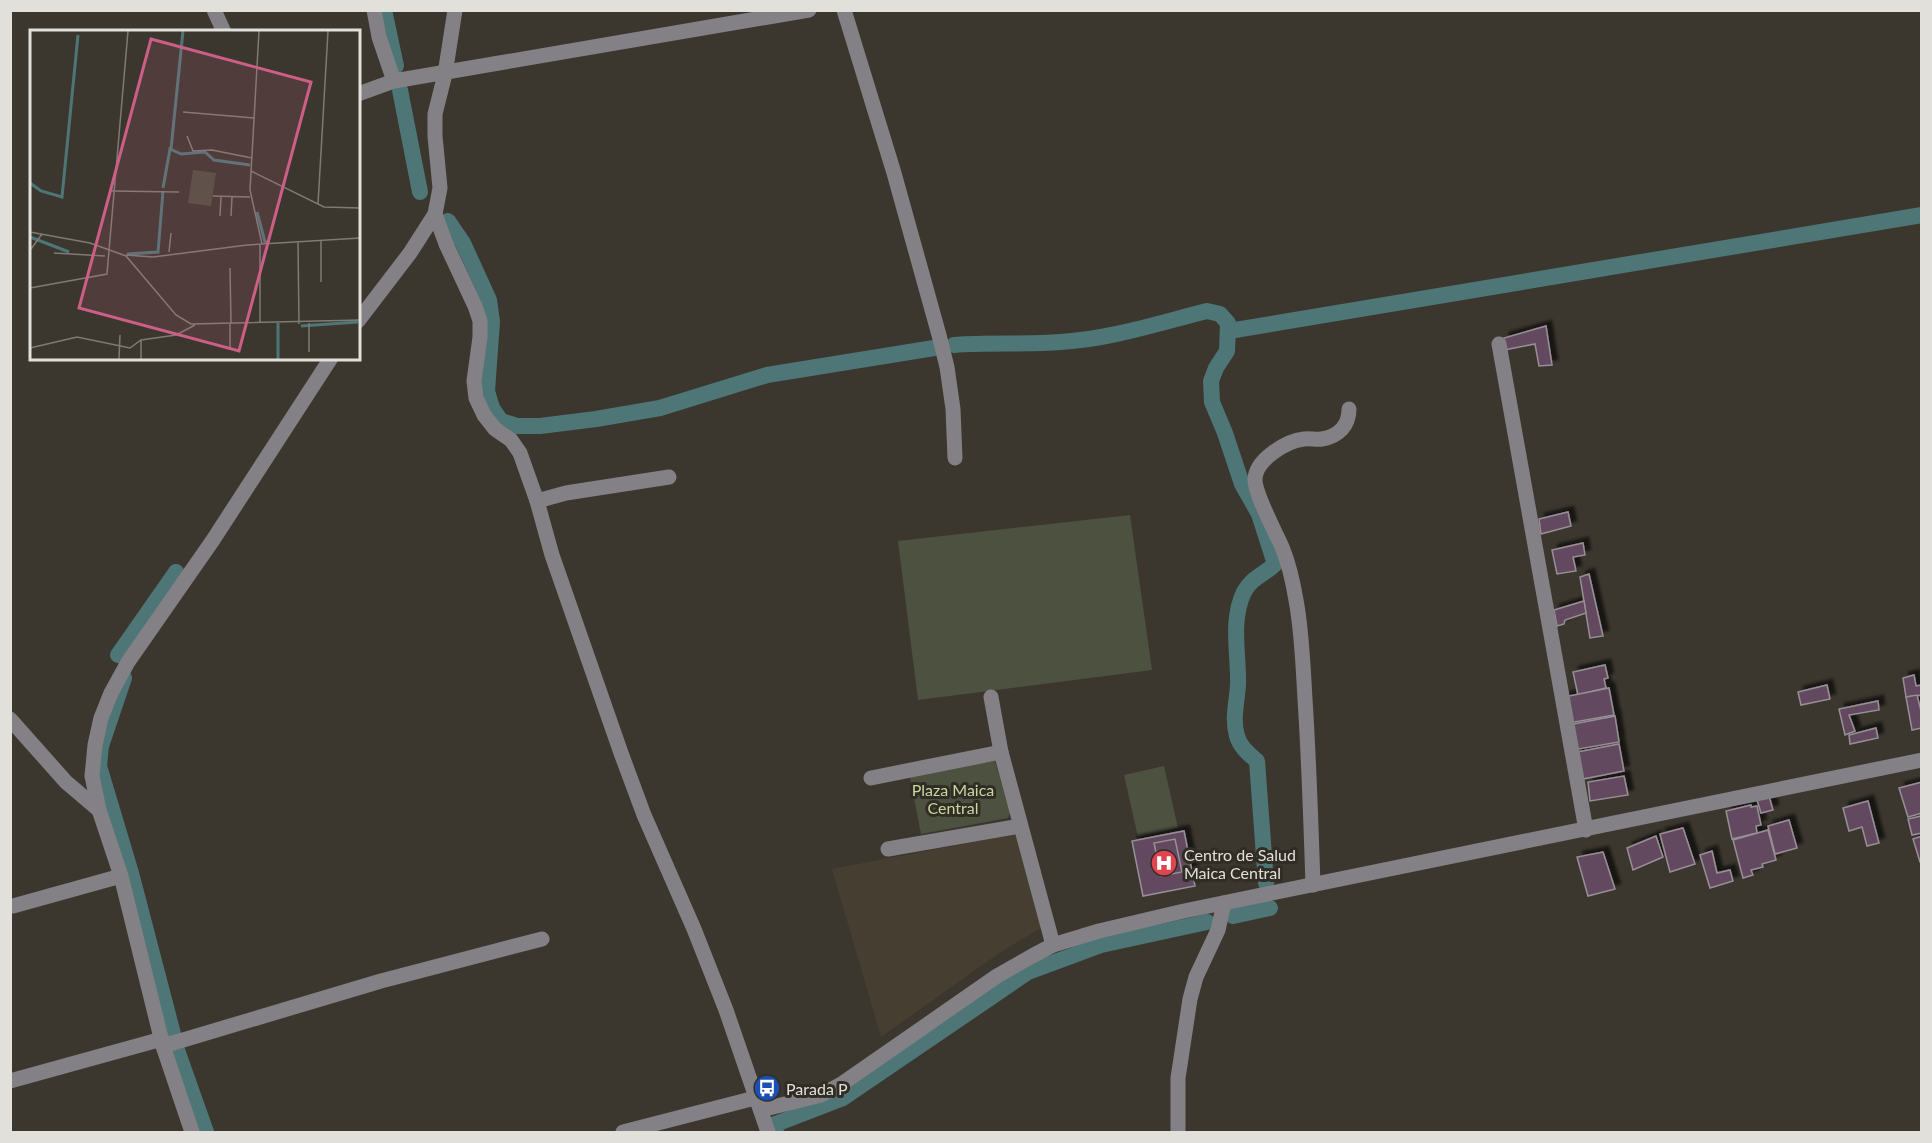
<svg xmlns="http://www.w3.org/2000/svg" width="1932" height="1143" font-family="Lato,sans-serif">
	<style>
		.built { fill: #463f31 }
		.green { fill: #4d5140 }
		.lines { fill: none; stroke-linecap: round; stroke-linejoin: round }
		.canal { stroke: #4e7677; stroke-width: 16 }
		.building { fill: #624a5f; stroke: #988f96; stroke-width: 1.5; filter: url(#shadow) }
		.minor { stroke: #838185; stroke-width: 15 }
		.labels { text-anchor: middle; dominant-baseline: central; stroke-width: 6; stroke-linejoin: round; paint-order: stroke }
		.park-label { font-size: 16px; fill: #c9d7a0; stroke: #312d25 }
		.poi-label { font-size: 16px; fill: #e2e0db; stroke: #312d25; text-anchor: start }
		.inset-river { fill: none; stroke: #4e7677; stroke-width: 3 }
		.inset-road { fill: none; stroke: #7e7b74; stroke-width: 1.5 }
		.view { fill: #cd5e88; fill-opacity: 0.15; stroke: #cd5e88; stroke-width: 3 }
		.inset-edge { fill: none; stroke: #e2e0db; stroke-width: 3 }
	</style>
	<defs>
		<filter id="shadow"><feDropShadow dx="5.5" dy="-5.5" stdDeviation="1.5" flood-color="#0009"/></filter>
	</defs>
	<rect width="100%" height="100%" fill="#3b372f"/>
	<polygon class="built" points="1016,834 1042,927 998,954 881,1037 832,869"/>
	<g class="green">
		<polygon points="1130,515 1152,670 918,700 898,541"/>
		<polygon points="995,761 1010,813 1008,818 921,834 910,777 913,775"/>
		<polygon points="1164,766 1178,828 1138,837 1124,775"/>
	</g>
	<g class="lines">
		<g class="canal">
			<polyline points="384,10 396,66"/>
			<polyline points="400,90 420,192"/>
			<polyline points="448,221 463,243 489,300 492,322 487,391 492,408 501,421 517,426 540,426 596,419 660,408 767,375 934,348"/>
			<polyline points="1229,331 1922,215"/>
			<path d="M954 345C990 342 1026 345 1061 342 1111 339 1159 323 1207 311L1220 314 1228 323 1227 351 1216 368 1211 381 1212 402 1225 433 1242 484 1259 514 1275 564C1264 575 1252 577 1244 592 1230 621 1239 654 1238 685 1237 702 1232 719 1237 736 1240 747 1249 754 1257 761L1266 883"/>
			<polyline points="118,655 176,572"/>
			<polyline points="124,678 101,746 99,766 131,873 178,1053 206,1132"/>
			<polyline points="1233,916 1270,908"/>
			<polyline points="776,1132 773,1125 843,1098 1028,972 1101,945 1207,922"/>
		</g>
	</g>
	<g class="building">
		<polygon points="1546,326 1552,365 1539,366 1535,344 1504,350 1504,338"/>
		<polygon points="1568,512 1571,526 1541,534 1539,519"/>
		<polygon points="1583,543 1585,555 1573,557 1576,571 1557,574 1552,550"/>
		<polygon points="1589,574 1603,636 1590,638 1580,577"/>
		<polygon points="1584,601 1586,613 1565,620 1564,624 1557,626 1554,610"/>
		<polygon points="1605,665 1608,678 1604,679 1606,688 1578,695 1573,672"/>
		<polygon points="1914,675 1916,686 1922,685 1922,695 1906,697 1903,678"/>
		<polygon points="1827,685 1830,699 1801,705 1798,692"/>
		<polygon points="1609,688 1614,715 1569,723 1564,697"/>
		<polygon points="1917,695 1922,715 1922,728 1912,730 1906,697"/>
		<polygon points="1878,701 1879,710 1849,715 1855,731 1845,735 1839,709"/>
		<polygon points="1615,716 1619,742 1573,750 1568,725"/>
		<polygon points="1876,728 1878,738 1850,744 1849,735"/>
		<polygon points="1619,744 1624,771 1578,780 1572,753"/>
		<polygon points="1624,776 1628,795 1590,801 1588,782"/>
		<polygon points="1922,782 1922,813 1908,817 1899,788"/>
		<polygon points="1769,796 1773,810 1761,813 1757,800"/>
		<polygon points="1868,801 1879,843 1867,846 1862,827 1849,831 1843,808"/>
		<polygon points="1751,805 1751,807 1757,806 1761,825 1756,826 1757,833 1732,839 1726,811"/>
		<polygon points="1921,816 1922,833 1912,835 1908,819"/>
		<polygon points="1789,820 1797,848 1775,854 1768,826"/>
		<polygon points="1683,828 1695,864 1670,872 1660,834"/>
		<polygon points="1768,830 1776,860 1762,864 1763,867 1751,870 1753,875 1743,878 1733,840"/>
		<polygon points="1184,831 1195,886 1143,896 1132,841"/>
		<polygon points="1656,836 1663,857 1633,870 1627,848"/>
		<polygon points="1922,836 1922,862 1920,862 1913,839"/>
		<polygon points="1175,839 1182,872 1161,876 1154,843"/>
		<polygon points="1712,851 1717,873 1730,870 1733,881 1710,888 1700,855"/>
		<polygon points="1603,852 1615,889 1588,896 1577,857"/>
	</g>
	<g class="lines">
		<g class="minor">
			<polyline points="214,10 224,32"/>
			<polyline points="374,10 379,37 394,81"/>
			<polyline points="844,10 894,173 939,335 947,367 953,409 955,458"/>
			<polyline points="358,94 394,81 809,10"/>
			<polyline points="435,214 446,244 475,306 480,321 480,337 474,381 476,398 484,415 495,429 511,440 520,453 537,501 552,555 621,753 644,815 694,929 726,1010 768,1132"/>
			<polyline points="358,321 410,253 435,214 440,188 435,136 435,114 445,74 455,10"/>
			<polyline points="1499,344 1586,830"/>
			<polyline points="537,501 566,493 669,477"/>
			<polyline points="991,697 1001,752 1053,945"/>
			<polyline points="10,719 66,782 99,810"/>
			<polyline points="871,778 1001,752"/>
			<polyline points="888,849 1020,826"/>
			<path d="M1313 885C1311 823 1309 761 1305 699 1303 666 1302 632 1296 600 1293 582 1289 564 1282 547 1275 531 1255 494 1255 480 1255 460 1286 441 1304 439 1310 438 1316 440 1322 439 1339 436 1349 425 1349 409"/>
			<polyline points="13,906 121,876"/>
			<polyline points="163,1046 381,981 542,939"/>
			<polyline points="10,1081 162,1039"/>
			<polyline points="761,1110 821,1095 843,1083 997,976 1034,955 1053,945 1099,931 1184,911 1922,760"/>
			<polyline points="192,1132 163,1046 121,876 99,810 92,776 95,745 101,718 111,693 128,662 213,540 331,358"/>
			<polyline points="623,1132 755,1098"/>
			<polyline points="1178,1132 1178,1078 1190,999 1196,977 1218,930 1224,903"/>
		</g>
	</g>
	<defs>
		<symbol id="hospital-disc" viewBox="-11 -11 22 22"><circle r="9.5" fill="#e0444e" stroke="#312d25"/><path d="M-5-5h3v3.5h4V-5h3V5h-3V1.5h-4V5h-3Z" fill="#fff"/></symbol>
		<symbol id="bus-disc" viewBox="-11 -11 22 22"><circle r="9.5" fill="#1a4fb4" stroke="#312d25"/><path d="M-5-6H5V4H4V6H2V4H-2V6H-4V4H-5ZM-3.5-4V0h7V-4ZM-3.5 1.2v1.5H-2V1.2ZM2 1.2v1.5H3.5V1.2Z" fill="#fff"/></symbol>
	</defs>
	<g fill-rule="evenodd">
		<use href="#hospital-disc" x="1149" y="848" width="30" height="30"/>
		<use href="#bus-disc" x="752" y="1073" width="30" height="30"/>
	</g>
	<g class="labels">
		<g class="park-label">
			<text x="953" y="789">Plaza Maica<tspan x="953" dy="18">Central</tspan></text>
		</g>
		<g class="poi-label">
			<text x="1184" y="854">Centro de Salud<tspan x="1184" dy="18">Maica Central</tspan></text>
			<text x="786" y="1088">Parada P</text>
		</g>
	</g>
	<g transform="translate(30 30)">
		<rect width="330" height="330" fill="#3b372f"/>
		<path d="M163 140 186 143 181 176 158 173Z" fill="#4d5140"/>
		<path class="inset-river" d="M141 119 153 1M0 153 11 161 32 167 48 5M133 158 140 119 151 124 175 122 184 130 220 135M227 182 235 212H238M0 207 39 222M97 224 128 222 133 161M248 293V329M271 296 328 292"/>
		<path class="inset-road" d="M229 1 220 160 232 214M153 82 224 88M157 106 163 121 182 120 222 128M221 141 294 177 330 178M82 161 149 162M183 166 220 167M288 174 298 1M190 186 191 167M201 186 202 167M0 202 60 213 96 226 146 285 161 294 330 290M291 210V252M268 212 269 294M1 219 12 204M139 222 141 203M24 223 75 226M96 225 123 227 217 215 330 208M200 238 201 294M0 258 77 244 98 1M230 293V214M200 294V320M0 318 47 307 100 318 111 310 146 305 165 295M279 322V293M89 329 90 305M111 329V310"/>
		<path class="view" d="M121 9 281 52 209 321 49 278Z"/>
		<rect width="330" height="330" class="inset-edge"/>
	</g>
	<rect width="1932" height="1143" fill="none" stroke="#e2e0db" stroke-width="24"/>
</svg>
